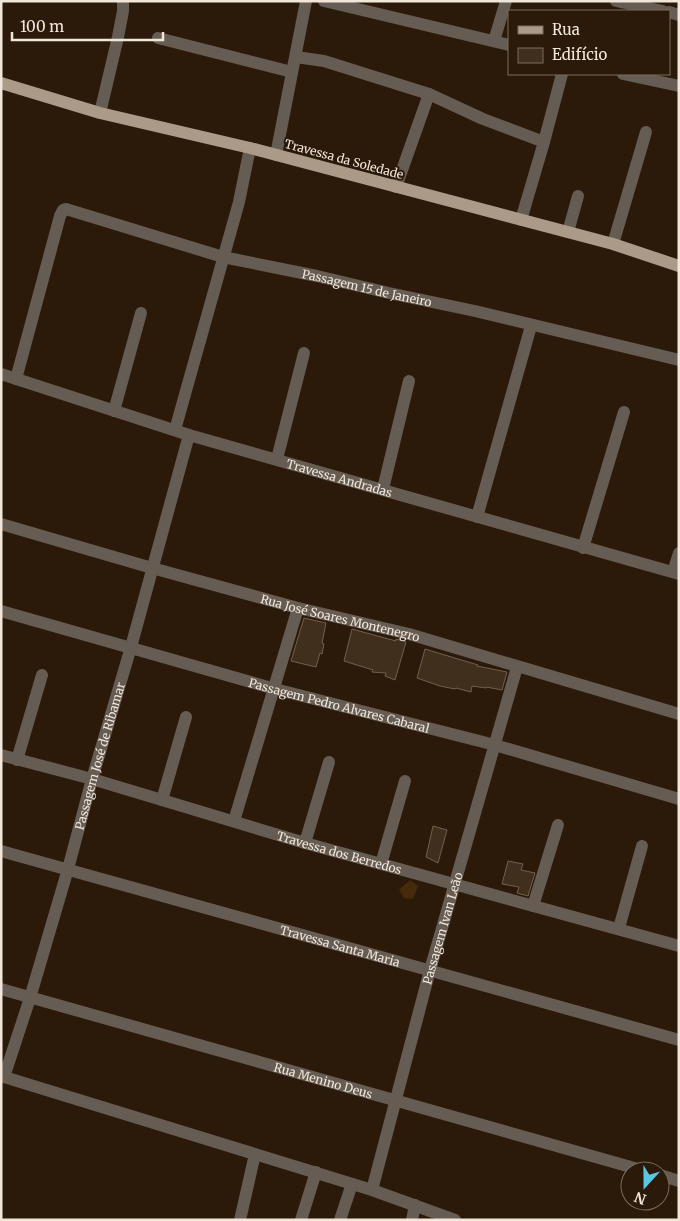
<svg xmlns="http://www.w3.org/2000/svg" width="680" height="1221" font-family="Merriweather,serif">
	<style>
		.green { fill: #452a0c }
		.building { fill: #402f1d; stroke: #735f4b }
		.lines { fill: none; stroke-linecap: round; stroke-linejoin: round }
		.minor { stroke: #655c53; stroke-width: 12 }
		.major { stroke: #ac9a88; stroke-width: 12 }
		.labels { text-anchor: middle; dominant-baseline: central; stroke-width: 4; stroke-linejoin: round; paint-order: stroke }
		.street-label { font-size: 12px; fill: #f2e6db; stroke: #2b1a09 }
	</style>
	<rect width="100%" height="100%" fill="#2b1a09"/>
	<polygon class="green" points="410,880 418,886 413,899 404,898 399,890"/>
	<g class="building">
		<polygon points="304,618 326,623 322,643 324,644 322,654 320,653 316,667 291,661"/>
		<polygon points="352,629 396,641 396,639 406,642 395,680 385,676 386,673 372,672 373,670 344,661"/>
		<polygon points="425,649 478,665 477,666 507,672 502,690 486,687 486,688 472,686 471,692 456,688 455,689 440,686 417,678"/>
		<polygon points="433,826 447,830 438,863 426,857"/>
		<polygon points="508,861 523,864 521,870 535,873 528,896 517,893 519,887 502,884"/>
	</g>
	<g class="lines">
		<g class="minor">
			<polyline points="324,1 509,45"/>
			<polyline points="616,1 663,11"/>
			<polyline points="669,12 679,15"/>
			<polyline points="158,38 292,72"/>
			<polyline points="494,41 506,1"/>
			<polyline points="296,57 324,61 429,94 483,119 544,142"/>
			<polyline points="623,74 679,86"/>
			<polyline points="100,113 118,37 123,11 123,1"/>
			<polyline points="276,155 306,1"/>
			<polyline points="396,187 429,94"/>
			<polyline points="521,220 544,142 562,74"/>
			<polyline points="568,232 578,196"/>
			<polyline points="613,244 646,132"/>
			<path id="s1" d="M1 374 189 435 679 574"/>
			<path id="s2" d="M16 379 60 216 63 210 66 209 223 257 317 276 389 293 475 311 679 360"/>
			<polyline points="114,411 141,313"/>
			<polyline points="175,430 239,202 250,148"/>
			<polyline points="277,459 304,353"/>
			<polyline points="383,489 409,381"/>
			<polyline points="477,517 531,326"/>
			<path id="s3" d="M1 524 152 568 298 608 409 634 679 714"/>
			<polyline points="583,548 624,412"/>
			<polyline points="673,572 679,553"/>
			<path id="s4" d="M1 611 275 689 495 745 679 799"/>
			<path id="s5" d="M1 755 92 779 305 843 679 946"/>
			<polyline points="17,760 42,675"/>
			<polyline points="162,800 186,717"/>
			<polyline points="234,821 298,608"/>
			<polyline points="305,843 329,762"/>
			<path id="s6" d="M1 851 679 1040"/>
			<polyline points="381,864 405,781"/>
			<polyline points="533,906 558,825"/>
			<polyline points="619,928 642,846"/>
			<path id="s7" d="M1 989 645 1171"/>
			<polyline points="1,1076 372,1190 455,1220"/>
			<path id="s8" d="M4 1077 30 998 68 869 92 779 131 647 189 435"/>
			<polyline points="660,1175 679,1181"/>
			<path id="s9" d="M372 1190 430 970 517 667"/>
			<polyline points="240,1220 255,1154"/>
			<polyline points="301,1220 316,1172"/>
			<polyline points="340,1220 352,1184"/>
			<polyline points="412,1220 415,1205"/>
		</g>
		<polyline class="major" points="1,83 100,113 250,148 613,244 679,266"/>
	</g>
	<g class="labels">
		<g class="street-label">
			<text transform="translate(344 159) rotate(15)">Travessa da Soledade</text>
			<text stroke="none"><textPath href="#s2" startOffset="490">Passagem 15 de Janeiro</textPath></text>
			<text stroke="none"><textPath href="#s1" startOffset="354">Travessa Andradas</textPath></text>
			<text stroke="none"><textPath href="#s3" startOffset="352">Rua José Soares Montenegro</textPath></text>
			<text stroke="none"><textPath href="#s4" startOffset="351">Passagem Pedro Alvares Cabaral</textPath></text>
			<text stroke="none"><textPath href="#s8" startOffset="335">Passagem José de Ribamar</textPath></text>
			<text stroke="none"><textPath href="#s5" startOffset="352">Travessa dos Berredos</textPath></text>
			<text stroke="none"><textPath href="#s9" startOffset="271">Passagem Ivan Leão</textPath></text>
			<text stroke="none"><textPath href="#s6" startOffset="352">Travessa Santa Maria</textPath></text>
			<text stroke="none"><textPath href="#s7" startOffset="335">Rua Menino Deus</textPath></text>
		</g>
	</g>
	<rect width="680" height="1221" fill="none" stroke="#f2e6db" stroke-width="5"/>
	<rect x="508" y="10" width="162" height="65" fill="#2b1a09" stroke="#7b6c5d"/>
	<rect x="518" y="26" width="25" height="8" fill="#ac9a88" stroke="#7b6c5d"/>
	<text x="552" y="35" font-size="15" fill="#f2e6db">Rua</text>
	<rect x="518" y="48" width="25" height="15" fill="#402f1d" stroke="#7b6c5d"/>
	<text x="552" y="60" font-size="15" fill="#f2e6db">Edifício</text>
	<g transform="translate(645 1186) rotate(201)"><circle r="24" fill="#2b1a09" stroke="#7b6c5d"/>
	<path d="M0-4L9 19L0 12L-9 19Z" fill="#58c9e3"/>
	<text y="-8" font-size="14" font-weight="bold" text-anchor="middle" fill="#f2e6db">N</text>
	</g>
	<path d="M12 32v8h151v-8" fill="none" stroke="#f2e6db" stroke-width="2.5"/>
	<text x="20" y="32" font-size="15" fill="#f2e6db" stroke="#2b1a09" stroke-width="4" paint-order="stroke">100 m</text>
</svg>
